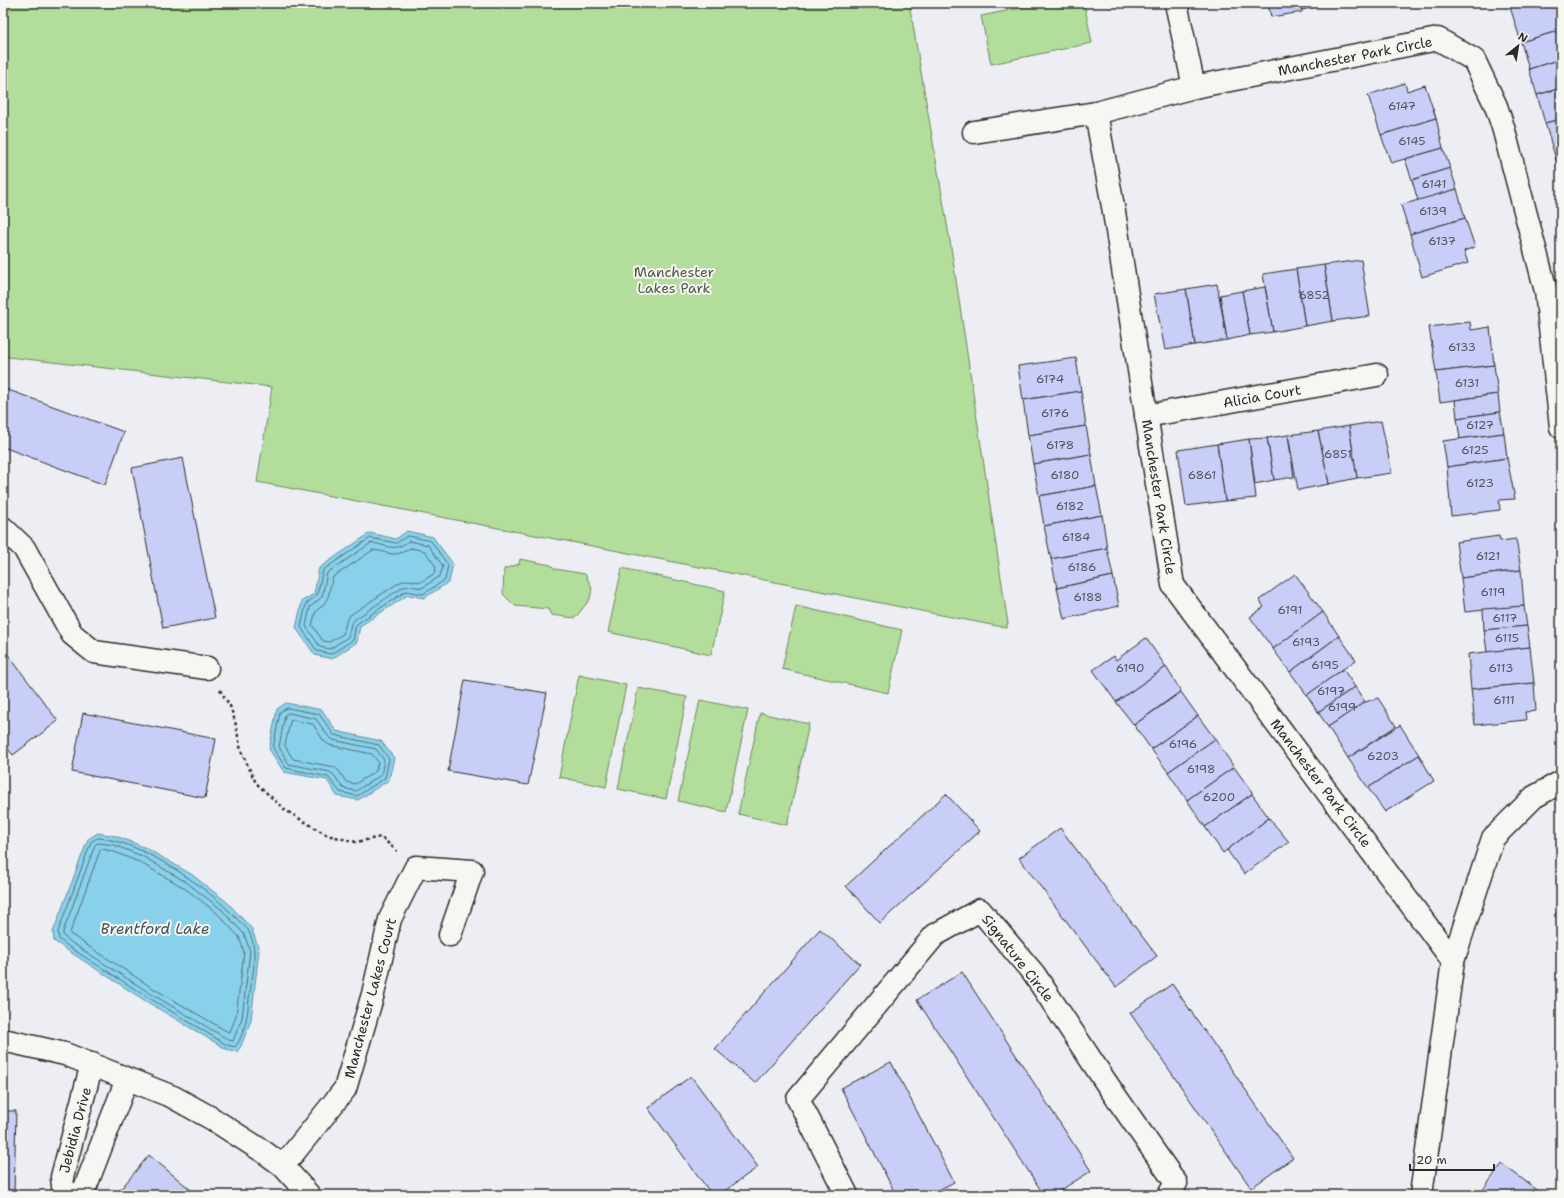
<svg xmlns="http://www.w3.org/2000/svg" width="1564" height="1198" font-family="'Shantell Sans',sans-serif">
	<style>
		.green { fill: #b2dd9a; stroke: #6e8462 }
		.water { fill: #89d1eb; stroke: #638f9e }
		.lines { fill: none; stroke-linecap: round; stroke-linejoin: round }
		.shore { stroke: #516d78; stroke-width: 1 }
		.building { fill: #c8cef7; stroke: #2b2b2b }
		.street-casing { stroke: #2b2b2b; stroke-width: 25 }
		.path { stroke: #2b2b2b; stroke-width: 2.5; stroke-dasharray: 3 3; stroke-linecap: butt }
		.street { stroke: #f6f6f2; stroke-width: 22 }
		.labels { text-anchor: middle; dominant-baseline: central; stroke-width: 4; stroke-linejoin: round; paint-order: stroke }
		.number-label { font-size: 12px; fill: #52545e }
		.street-label { font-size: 14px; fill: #2b2b2b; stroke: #f6f6f2 }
		.park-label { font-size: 14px; fill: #4d5847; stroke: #f6f6f2 }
		.water-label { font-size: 15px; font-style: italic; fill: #42545b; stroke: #f6f6f2 }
	</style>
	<rect width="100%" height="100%" fill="#edeef3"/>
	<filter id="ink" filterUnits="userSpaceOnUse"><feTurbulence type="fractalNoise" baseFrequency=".025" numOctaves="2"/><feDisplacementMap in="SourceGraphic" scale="8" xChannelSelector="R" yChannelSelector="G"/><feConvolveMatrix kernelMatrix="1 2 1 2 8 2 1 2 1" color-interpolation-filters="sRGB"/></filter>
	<g filter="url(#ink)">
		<g class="green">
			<polygon points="3,3 931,3 910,8 951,247 1008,624 1007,624 1007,628 608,549 257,482 272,387 8,357 3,355"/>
			<polygon points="1045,3 1084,3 1092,43 991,64 981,16"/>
			<polygon points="520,559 551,565 555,569 585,574 592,588 590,599 575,618 551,615 548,609 515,606 503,594 504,569 519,564"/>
			<polygon points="622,568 725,591 711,655 608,632"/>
			<polygon points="796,606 902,630 888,693 782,669"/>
			<polygon points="579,675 626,685 606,787 559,777"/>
			<polygon points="638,688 687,697 666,799 618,789"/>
			<polygon points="700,700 748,710 726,812 678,801"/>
			<polygon points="760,713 809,724 787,825 738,814"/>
		</g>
		<g class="water">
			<polygon points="407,531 433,537 453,564 449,582 424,598 408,595 360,626 357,642 332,659 315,655 296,628 302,601 314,594 319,568 370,533 396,539"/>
			<polygon points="286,703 322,710 336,731 381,741 394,758 389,780 358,800 337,796 327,780 284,772 269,749 277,709"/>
			<polygon points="98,833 116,836 146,848 191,874 227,902 252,929 259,950 251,1020 241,1046 237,1052 226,1049 144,1000 67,950 54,941 53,932 88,839"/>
		</g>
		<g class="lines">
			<g class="shore">
				<polygon points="408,536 431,541 448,565 445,580 423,594 406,591 358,623 356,625 353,640 331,654 317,651 301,627 306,604 317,595 323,570 370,538 396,543"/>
				<path d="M409 541 428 545 443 566 440 576 422 588 409 586 403 587 354 620 351 624 348 637 330 649 320 647 306 626 310 607 322 597 327 573 371 543C390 545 392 553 409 541Z"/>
				<path d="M411 548 425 551 436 567 435 573 421 582 408 580 400 582 350 615 346 622 343 634 329 642 323 641 312 625 316 611C332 599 327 594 333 577L373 550C392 552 392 559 411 548Z"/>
				<polygon points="288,708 319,714 334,735 379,745 389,759 385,778 357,796 340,792 328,777 286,768 273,748 280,712"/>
				<polygon points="289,713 316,719 328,736 333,740 376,749 384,760 381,775 356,791 343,788 334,775 330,772 289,764 279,747 285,715"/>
				<polygon points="291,720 313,724 323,740 329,745 372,754 378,762 376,771 355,784 346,782 339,771 334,767 293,759 285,746"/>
				<path d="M98 838C140 840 209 888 237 919 241 923 247 927 249 932 259 952 252 977 249 998 248 1012 245 1035 235 1047L227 1045 146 996 69 947 59 939 58 932 91 842Z"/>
				<polygon points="99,843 114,845 142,856 186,882 221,909 244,934 250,951 242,1018 233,1041 229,1040 148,992 72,943 63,936 63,932 95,845"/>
				<polygon points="101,849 112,851 139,862 183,887 217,913 239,937 244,952 236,1016 230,1032 228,1032 151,987 70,934"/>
			</g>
		</g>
		<g class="building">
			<polygon points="1260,3 1300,3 1302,12 1271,17 1268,4 1260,5"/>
			<polygon points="1300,3 1332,3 1302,10"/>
			<polygon points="1524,3 1561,3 1561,30 1521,42 1510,7"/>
			<polygon points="1561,30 1561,59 1529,69 1521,42"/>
			<polygon points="1561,59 1561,88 1537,95 1529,69"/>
			<polygon points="1405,83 1407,91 1425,85 1436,118 1381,135 1368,95"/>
			<polygon points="1561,88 1561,119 1545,123 1537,95"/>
			<polygon points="1436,118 1443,148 1391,163 1381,135"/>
			<polygon points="1561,119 1561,154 1555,156 1545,123"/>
			<polygon points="1443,148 1450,168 1412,180 1405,159"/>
			<polygon points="1561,154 1561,174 1555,156"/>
			<polygon points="1450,168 1457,189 1418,201 1412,180"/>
			<polygon points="1457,189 1465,218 1410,234 1401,205"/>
			<polygon points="1465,218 1475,247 1464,251 1468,263 1422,277 1410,234"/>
			<polygon points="1361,260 1370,316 1333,321 1324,265"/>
			<polygon points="1324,265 1333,321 1305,326 1296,269"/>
			<polygon points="1296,269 1305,326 1273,332 1263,274"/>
			<polygon points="1217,284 1227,340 1195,345 1186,289"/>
			<polygon points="1265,287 1273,332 1250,335 1242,291"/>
			<polygon points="1186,289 1195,345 1165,350 1154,294"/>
			<polygon points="1242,291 1250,335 1227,340 1220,295"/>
			<polygon points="1470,322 1471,330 1490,327 1494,365 1436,372 1429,327"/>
			<polygon points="1076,358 1081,391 1023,400 1018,366"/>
			<polygon points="1494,365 1498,394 1440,402 1436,372"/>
			<polygon points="3,388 124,432 105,485 3,447"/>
			<polygon points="1081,391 1086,426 1028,435 1023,400"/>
			<polygon points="1498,394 1500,412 1457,418 1455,400"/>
			<polygon points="1500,412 1504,433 1460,439 1457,418"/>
			<polygon points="1381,421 1392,473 1357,478 1349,426"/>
			<polygon points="1086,426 1091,454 1033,464 1028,435"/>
			<polygon points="1349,426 1357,478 1329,484 1318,431"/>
			<polygon points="1318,431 1329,484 1298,490 1288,435"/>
			<polygon points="1504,433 1507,458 1447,467 1443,441"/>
			<polygon points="1288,435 1294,477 1274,480 1267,438"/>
			<polygon points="1267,438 1274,480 1255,484 1249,439"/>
			<polygon points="1249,439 1256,498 1225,501 1217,444"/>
			<polygon points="1217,444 1225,501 1186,506 1178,450"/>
			<polygon points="1091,454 1096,486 1039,496 1033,464"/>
			<polygon points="183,458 215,618 163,628 132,468"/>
			<polygon points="1507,458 1515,499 1499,500 1500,510 1451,516 1447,467"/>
			<polygon points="1096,486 1102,515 1044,526 1039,496"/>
			<polygon points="1102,515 1107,548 1051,559 1044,526"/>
			<polygon points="1499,536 1500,541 1516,539 1521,570 1461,578 1456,542"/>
			<polygon points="1107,548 1113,576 1057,588 1051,559"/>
			<polygon points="1521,570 1524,606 1465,612 1461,578"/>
			<polygon points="1295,574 1323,612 1273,649 1250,617 1264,607 1259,600"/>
			<polygon points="1113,576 1119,606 1064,619 1057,588"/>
			<polygon points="1524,606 1527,626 1484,630 1483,609"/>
			<polygon points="1323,612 1339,636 1290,672 1273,649"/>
			<polygon points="1527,626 1530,647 1487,652 1484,630"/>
			<polygon points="1339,636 1356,660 1307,695 1290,672"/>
			<polygon points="1146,638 1166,667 1116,702 1093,670 1114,656 1116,660"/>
			<polygon points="1530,647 1534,683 1471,689 1468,654"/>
			<polygon points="3,648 58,721 13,755 3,743"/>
			<polygon points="1166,667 1181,691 1134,725 1116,702"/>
			<polygon points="1343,669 1355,687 1318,712 1307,695"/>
			<polygon points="465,680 547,693 528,785 448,771"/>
			<polygon points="1534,683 1536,711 1525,712 1526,720 1475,725 1471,689"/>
			<polygon points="1355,687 1365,702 1328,727 1318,712"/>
			<polygon points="1181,692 1198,716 1151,749 1134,725"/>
			<polygon points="1378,698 1396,726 1348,758 1328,727 1365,702"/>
			<polygon points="83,713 216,739 205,798 72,772"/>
			<polygon points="1198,716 1215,739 1168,772 1151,749"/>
			<polygon points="1400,725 1419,755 1368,788 1348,758"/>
			<polygon points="1215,739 1234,767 1187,800 1168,772"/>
			<polygon points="1419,755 1434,781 1385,812 1368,788"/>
			<polygon points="1234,767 1252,792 1252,794 1205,827 1187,800"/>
			<polygon points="946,794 980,831 880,923 846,886"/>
			<polygon points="1252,794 1269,818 1223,853 1205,827"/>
			<polygon points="1269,818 1289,842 1244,874 1227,850"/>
			<polygon points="1060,828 1157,956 1116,987 1019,858"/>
			<polygon points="1561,910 1561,924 1554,915"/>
			<polygon points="820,929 860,964 755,1083 715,1049"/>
			<polygon points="962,972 1091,1171 1053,1195 1044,1195 917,1000"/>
			<polygon points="1172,984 1293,1158 1251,1188 1130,1013"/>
			<polygon points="891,1062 954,1182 929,1195 896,1195 841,1088"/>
			<polygon points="691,1076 758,1167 719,1195 712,1195 648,1108"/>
			<polygon points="3,1111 16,1111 14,1195 3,1195"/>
			<polygon points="149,1155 197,1195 116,1195"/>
			<polygon points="1502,1164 1544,1195 1479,1195"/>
		</g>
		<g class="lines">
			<defs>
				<g id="street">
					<polyline points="1176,3 1194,87"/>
					<polyline points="974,132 1096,113"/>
					<polyline points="1146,416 1377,375"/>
					<polyline points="3,528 24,548 72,634 94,652 207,668"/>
					<polyline points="1453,961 1493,838 1534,797 1561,782"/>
					<polyline points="3,1040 65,1054 173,1097 211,1118 264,1152 283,1166 309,1195"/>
					<polyline points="283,1166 345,1089 373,994 390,919 416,867 472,871 450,935"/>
					<polyline points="64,1195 62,1177 92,1064"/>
					<polyline points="78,1195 85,1188 127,1079"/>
					<polyline points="847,1195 798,1099 935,935 980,910 1034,974 1107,1084 1176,1183 1169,1195"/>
					<polyline points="1421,1195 1453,961 1173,585 1114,212 1096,113 1194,87 1438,39 1474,60 1496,106 1503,127 1546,291 1561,427"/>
				</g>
			</defs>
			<use href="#street" class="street-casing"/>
			<polyline class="path" points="220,690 230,706 235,721 241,751 256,783 285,810 327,835 356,842 381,837 397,851"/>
			<use href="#street" class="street"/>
		</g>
	</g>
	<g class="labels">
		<g class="number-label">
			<text x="1402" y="106">6147</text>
			<text x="1412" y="141">6145</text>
			<text x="1434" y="184">6141</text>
			<text x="1433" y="211">6139</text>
			<text x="1442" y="241">6137</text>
			<text x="1314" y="295">6852</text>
			<text x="1462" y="347">6133</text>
			<text x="1050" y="379">6174</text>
			<text x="1467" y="383">6131</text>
			<text x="1055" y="413">6176</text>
			<text x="1480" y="425">6127</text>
			<text x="1060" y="445">6178</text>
			<text x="1475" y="450">6125</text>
			<text x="1338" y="454">6851</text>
			<text x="1065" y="475">6180</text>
			<text x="1202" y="475">6861</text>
			<text x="1480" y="483">6123</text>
			<text x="1070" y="506">6182</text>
			<text x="1076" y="537">6184</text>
			<text x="1488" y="556">6121</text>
			<text x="1082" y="567">6186</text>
			<text x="1493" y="592">6119</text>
			<text x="1088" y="597">6188</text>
			<text x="1290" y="610">6191</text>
			<text x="1505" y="618">6117</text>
			<text x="1507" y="638">6115</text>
			<text x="1306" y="642">6193</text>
			<text x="1325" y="665">6195</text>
			<text x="1130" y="668">6190</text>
			<text x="1501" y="668">6113</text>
			<text x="1331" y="691">6197</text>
			<text x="1504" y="700">6111</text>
			<text x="1342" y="707">6199</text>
			<text x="1183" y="744">6196</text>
			<text x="1383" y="756">6203</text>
			<text x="1201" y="769">6198</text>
			<text x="1219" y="797">6200</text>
		</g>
		<g class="street-label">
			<text transform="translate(1355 56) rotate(-11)">Manchester Park Circle</text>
			<text transform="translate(1262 396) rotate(-10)">Alicia Court</text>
			<text transform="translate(1159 497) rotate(81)">Manchester Park Circle</text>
			<text transform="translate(1321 783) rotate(53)">Manchester Park Circle</text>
			<text transform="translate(1018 958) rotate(52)">Signature Circle</text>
			<text transform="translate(370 998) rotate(-75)">Manchester Lakes Court</text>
			<text transform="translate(75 1130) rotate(-75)">Jebidia Drive</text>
		</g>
		<g class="park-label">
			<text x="674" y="272">Manchester<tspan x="674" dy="16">Lakes Park</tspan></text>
		</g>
		<g class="water-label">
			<text x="155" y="929">Brentford Lake</text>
		</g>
	</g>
	<rect width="1564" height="1198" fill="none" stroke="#f6f6f2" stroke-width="16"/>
	<rect x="8" y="8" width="1548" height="1182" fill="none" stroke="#2b2b2b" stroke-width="1.5" filter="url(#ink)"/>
	<g transform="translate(1518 46) rotate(30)" stroke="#f6f6f2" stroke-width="3" paint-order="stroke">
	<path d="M0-3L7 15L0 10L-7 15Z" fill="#2b2b2b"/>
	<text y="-6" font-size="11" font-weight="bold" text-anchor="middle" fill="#2b2b2b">N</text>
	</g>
	<path d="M1410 1164v6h84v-6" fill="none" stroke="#2b2b2b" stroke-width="2"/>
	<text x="1416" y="1164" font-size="12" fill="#2b2b2b" stroke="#f6f6f2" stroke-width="3" paint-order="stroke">20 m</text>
</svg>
